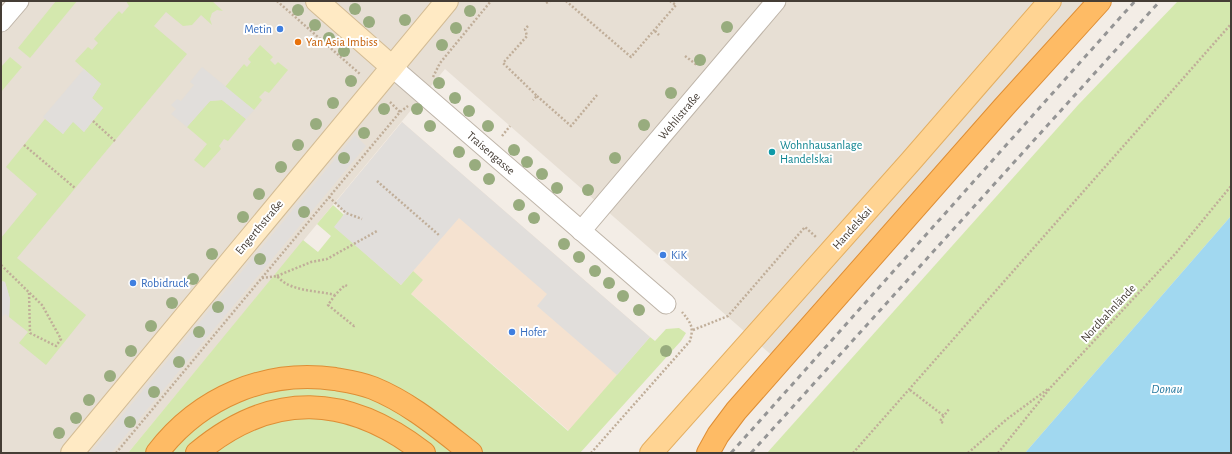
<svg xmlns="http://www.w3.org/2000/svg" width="1232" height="454" font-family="'Alegreya Sans',sans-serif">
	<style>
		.residential { fill: #e7dfd4 }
		.commercial { fill: #f5e2d0 }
		.green { fill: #d4e8ae }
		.parking { fill: #e1dedb }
		.water { fill: #a1d8f0 }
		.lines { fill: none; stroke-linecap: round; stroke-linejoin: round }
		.street-casing { stroke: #beb4a8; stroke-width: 21 }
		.secondary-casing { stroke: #d3bc95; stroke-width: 24 }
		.primary-casing { stroke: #e4af62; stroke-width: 24 }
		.highway-casing { stroke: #de8e35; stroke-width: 24 }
		.path { stroke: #c0ae99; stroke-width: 2.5; stroke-dasharray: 2 2; stroke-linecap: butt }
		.street { stroke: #fff; stroke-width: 19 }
		.secondary { stroke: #ffeac4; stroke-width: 22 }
		.primary { stroke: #ffd493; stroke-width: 22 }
		.highway { stroke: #febb65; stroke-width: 22 }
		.rail { stroke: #959595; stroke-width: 3; stroke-dasharray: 5 5; stroke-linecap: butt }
		.tree { fill: #98ac7e }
		.shop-dot { fill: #3f7fe0; stroke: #fff; stroke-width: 1.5 }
		.food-dot { fill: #e8710a; stroke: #fff; stroke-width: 1.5 }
		.culture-dot { fill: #0f9aa8; stroke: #fff; stroke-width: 1.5 }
		.labels { text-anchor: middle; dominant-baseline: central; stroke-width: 4; stroke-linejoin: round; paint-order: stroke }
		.shop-label { font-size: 12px; fill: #366cbe; stroke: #fff; text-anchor: start }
		.food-label { font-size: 12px; fill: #c56008; stroke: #fff; text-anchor: start }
		.street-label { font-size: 12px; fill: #453d35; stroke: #fff }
		.culture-label { font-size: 12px; fill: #0d838f; stroke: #fff; text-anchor: start }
		.water-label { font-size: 13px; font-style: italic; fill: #2b7ca2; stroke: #fff }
	</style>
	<rect width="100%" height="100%" fill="#f3ede6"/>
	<polygon class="residential" points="1,1 1101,1 784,366 445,69 128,453 1,453"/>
	<polygon class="commercial" points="402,122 650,337 569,431 334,227 345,213 335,203"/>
	<g class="green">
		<polygon points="56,1 77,1 30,58 18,48"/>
		<polygon points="126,1 212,1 223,11 217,10 212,13 210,19 212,25 201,15 192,25 183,26 166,12 154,26 187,54 17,258 86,315 46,365 19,343 28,332 9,317 10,299 5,282 1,281 1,238 37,194 6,167 45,119 63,134 73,121 84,132 103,108 92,98 101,84 75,61 88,47 92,50 98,43 94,39 119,11 122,14 129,6"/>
		<polygon points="1178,1 1231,1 1231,216 1025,453 767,453 1079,104"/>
		<polygon points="260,45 273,57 270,60 275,65 278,62 288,70 269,93 265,91 259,97 262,100 254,110 225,87 244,64 247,67 251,62 248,59"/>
		<polygon points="10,57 22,67 1,92 1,67"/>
		<polygon points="222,100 246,119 228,141 224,139 219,146 221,149 204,168 194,160 207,144 187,127 210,101"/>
		<polygon points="333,205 344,215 335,227 401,285 413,271 423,280 411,294 568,431 650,337 655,341 666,329 679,328 686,333 681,341 580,453 128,453 303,240 318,252 331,236 317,224"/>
	</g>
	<g class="parking">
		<polygon points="202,67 254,110 246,119 222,100 210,101 187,127 171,114 176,109 171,105 177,99 181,101 194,85 190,82"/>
		<polygon points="84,69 101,84 92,98 103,108 84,132 73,122 63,134 43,117"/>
		<polygon points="402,122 650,337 617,375 537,306 547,294 459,218 401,285 334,227 345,213 335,203"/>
		<polygon points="355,135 366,146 111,453 91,453"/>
		<polygon points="1,281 5,282 10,299 9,317 5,314 1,318"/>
	</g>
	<polygon class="water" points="1231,216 1231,453 1025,453"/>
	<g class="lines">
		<defs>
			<g id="street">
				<polyline points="1,22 19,1"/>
				<polyline points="392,67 666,304"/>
				<polyline points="581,231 776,1"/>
			</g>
			<g id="secondary">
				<polyline points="317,1 392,67"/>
				<polyline points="72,453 447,1"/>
			</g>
			<polyline id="primary" points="651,453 911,161 1050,1"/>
			<g id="highway">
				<path d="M157 453C199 398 265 369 335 379 347 381 361 383 373 388 410 403 440 429 471 453"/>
				<path d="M197 453C272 390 348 394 424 453"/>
				<polyline points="708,453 718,435 736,411 1003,108 1100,1"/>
			</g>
		</defs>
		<use href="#street" class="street-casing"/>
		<use href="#secondary" class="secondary-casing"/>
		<use href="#primary" class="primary-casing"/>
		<use href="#highway" class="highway-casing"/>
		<g class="path">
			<polyline points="277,1 360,74"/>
			<polyline points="566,1 631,57 676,5 670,1"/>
			<polyline points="546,3 550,1"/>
			<polyline points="528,26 525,29 527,36 503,63 537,96 533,100"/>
			<polyline points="655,31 659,35"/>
			<polyline points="685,56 697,65"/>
			<polyline points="433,77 440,63 491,1"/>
			<polyline points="537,96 571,126 597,95"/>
			<polyline points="390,102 400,112"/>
			<polyline points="93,121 115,141"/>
			<polyline points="502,136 510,126"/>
			<polyline points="24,145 75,188"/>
			<polyline points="377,181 440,236"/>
			<polyline points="329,197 346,213 362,219"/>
			<polyline points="1,265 42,305 61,339 56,346 30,333 29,292"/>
			<polyline points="277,276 311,262 327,259 377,231"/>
			<path d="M262 278 277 276C290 292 316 290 335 295L345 285 347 286"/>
			<polyline points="335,295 328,305 354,326 355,325"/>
			<polyline points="693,330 728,316 805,227 816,237"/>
			<polyline points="910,390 944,416"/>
			<polyline points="943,423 940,421 949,409"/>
			<polyline points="116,453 400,112 408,106"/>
			<path d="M591 453 690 341C694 327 691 323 682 312"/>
			<polyline points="853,453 1231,24"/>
			<polyline points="968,453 1007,419 1048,389"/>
			<polyline points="998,453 1051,387 1176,253 1231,186"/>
		</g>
		<use href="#street" class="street"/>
		<use href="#secondary" class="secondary"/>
		<use href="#primary" class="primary"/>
		<use href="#highway" class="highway"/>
		<g class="rail">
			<polyline points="731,453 1135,1"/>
			<polyline points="751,453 1160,1"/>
		</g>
	</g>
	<g class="tree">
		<circle cx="355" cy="9" r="6"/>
		<circle cx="298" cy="10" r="6"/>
		<circle cx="470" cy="11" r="6"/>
		<circle cx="405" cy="20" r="6"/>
		<circle cx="369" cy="22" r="6"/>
		<circle cx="315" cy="25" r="6"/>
		<circle cx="727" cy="27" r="6"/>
		<circle cx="456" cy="28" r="6"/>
		<circle cx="329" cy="38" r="6"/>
		<circle cx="442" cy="45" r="6"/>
		<circle cx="344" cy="51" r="6"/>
		<circle cx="700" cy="60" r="6"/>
		<circle cx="351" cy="81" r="6"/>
		<circle cx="439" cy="83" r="6"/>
		<circle cx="671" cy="93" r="6"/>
		<circle cx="455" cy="98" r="6"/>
		<circle cx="333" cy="103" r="6"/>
		<circle cx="384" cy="109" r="6"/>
		<circle cx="417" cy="109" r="6"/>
		<circle cx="469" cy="111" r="6"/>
		<circle cx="316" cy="124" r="6"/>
		<circle cx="644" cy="125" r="6"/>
		<circle cx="430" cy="126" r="6"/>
		<circle cx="488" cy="126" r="6"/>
		<circle cx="364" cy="133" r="6"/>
		<circle cx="298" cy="145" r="6"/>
		<circle cx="514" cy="150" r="6"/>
		<circle cx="459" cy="152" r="6"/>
		<circle cx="344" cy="158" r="6"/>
		<circle cx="615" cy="158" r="6"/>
		<circle cx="527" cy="162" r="6"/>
		<circle cx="475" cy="165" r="6"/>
		<circle cx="281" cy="167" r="6"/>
		<circle cx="542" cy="174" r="6"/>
		<circle cx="489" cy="179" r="6"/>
		<circle cx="557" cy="188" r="6"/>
		<circle cx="588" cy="190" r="6"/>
		<circle cx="259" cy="194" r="6"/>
		<circle cx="519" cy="205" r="6"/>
		<circle cx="304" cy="212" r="6"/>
		<circle cx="243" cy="217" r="6"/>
		<circle cx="534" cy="218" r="6"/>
		<circle cx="564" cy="244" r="6"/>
		<circle cx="212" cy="254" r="6"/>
		<circle cx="579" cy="257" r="6"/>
		<circle cx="260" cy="259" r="6"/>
		<circle cx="595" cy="271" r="6"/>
		<circle cx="193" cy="279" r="6"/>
		<circle cx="609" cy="283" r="6"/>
		<circle cx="623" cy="296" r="6"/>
		<circle cx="172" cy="303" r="6"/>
		<circle cx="218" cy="307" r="6"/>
		<circle cx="639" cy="310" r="6"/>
		<circle cx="151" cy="326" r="6"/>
		<circle cx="199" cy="332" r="6"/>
		<circle cx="131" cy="351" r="6"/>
		<circle cx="666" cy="351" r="6"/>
		<circle cx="179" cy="362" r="6"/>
		<circle cx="110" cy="376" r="6"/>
		<circle cx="154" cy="392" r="6"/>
		<circle cx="89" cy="400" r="6"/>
		<circle cx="76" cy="418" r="6"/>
		<circle cx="130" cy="422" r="6"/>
		<circle cx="59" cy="433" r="6"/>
	</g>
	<g class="shop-dot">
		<circle cx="280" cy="29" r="4"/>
		<circle cx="663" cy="255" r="4"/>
		<circle cx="133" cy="283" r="4"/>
		<circle cx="512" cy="332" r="4"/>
	</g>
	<circle class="food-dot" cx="298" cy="42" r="4"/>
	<circle class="culture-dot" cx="772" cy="152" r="4"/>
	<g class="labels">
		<g class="shop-label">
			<text x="272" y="29" text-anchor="end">Metin</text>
			<text x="671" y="255">KiK</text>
			<text x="141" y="283">Robidruck</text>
			<text x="520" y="332">Hofer</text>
		</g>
		<g class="food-label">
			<text x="306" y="42">Yan Asia Imbiss</text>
		</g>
		<g class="street-label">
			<text transform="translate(679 116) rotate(-50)">Wehlistraße</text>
			<text transform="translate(491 153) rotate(41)">Traisengasse</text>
			<text transform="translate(259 227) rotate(-50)">Engerthstraße</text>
			<text transform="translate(852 228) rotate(-48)">Handelskai</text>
			<text transform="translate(1108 313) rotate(-47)">Nordbahnlände</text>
		</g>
		<g class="culture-label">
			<text x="780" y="145">Wohnhausanlage<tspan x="780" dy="14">Handelskai</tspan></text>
		</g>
		<g class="water-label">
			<text x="1167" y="389">Donau</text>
		</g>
	</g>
	<rect width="1232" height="454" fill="none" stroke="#453d35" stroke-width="4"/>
</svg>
